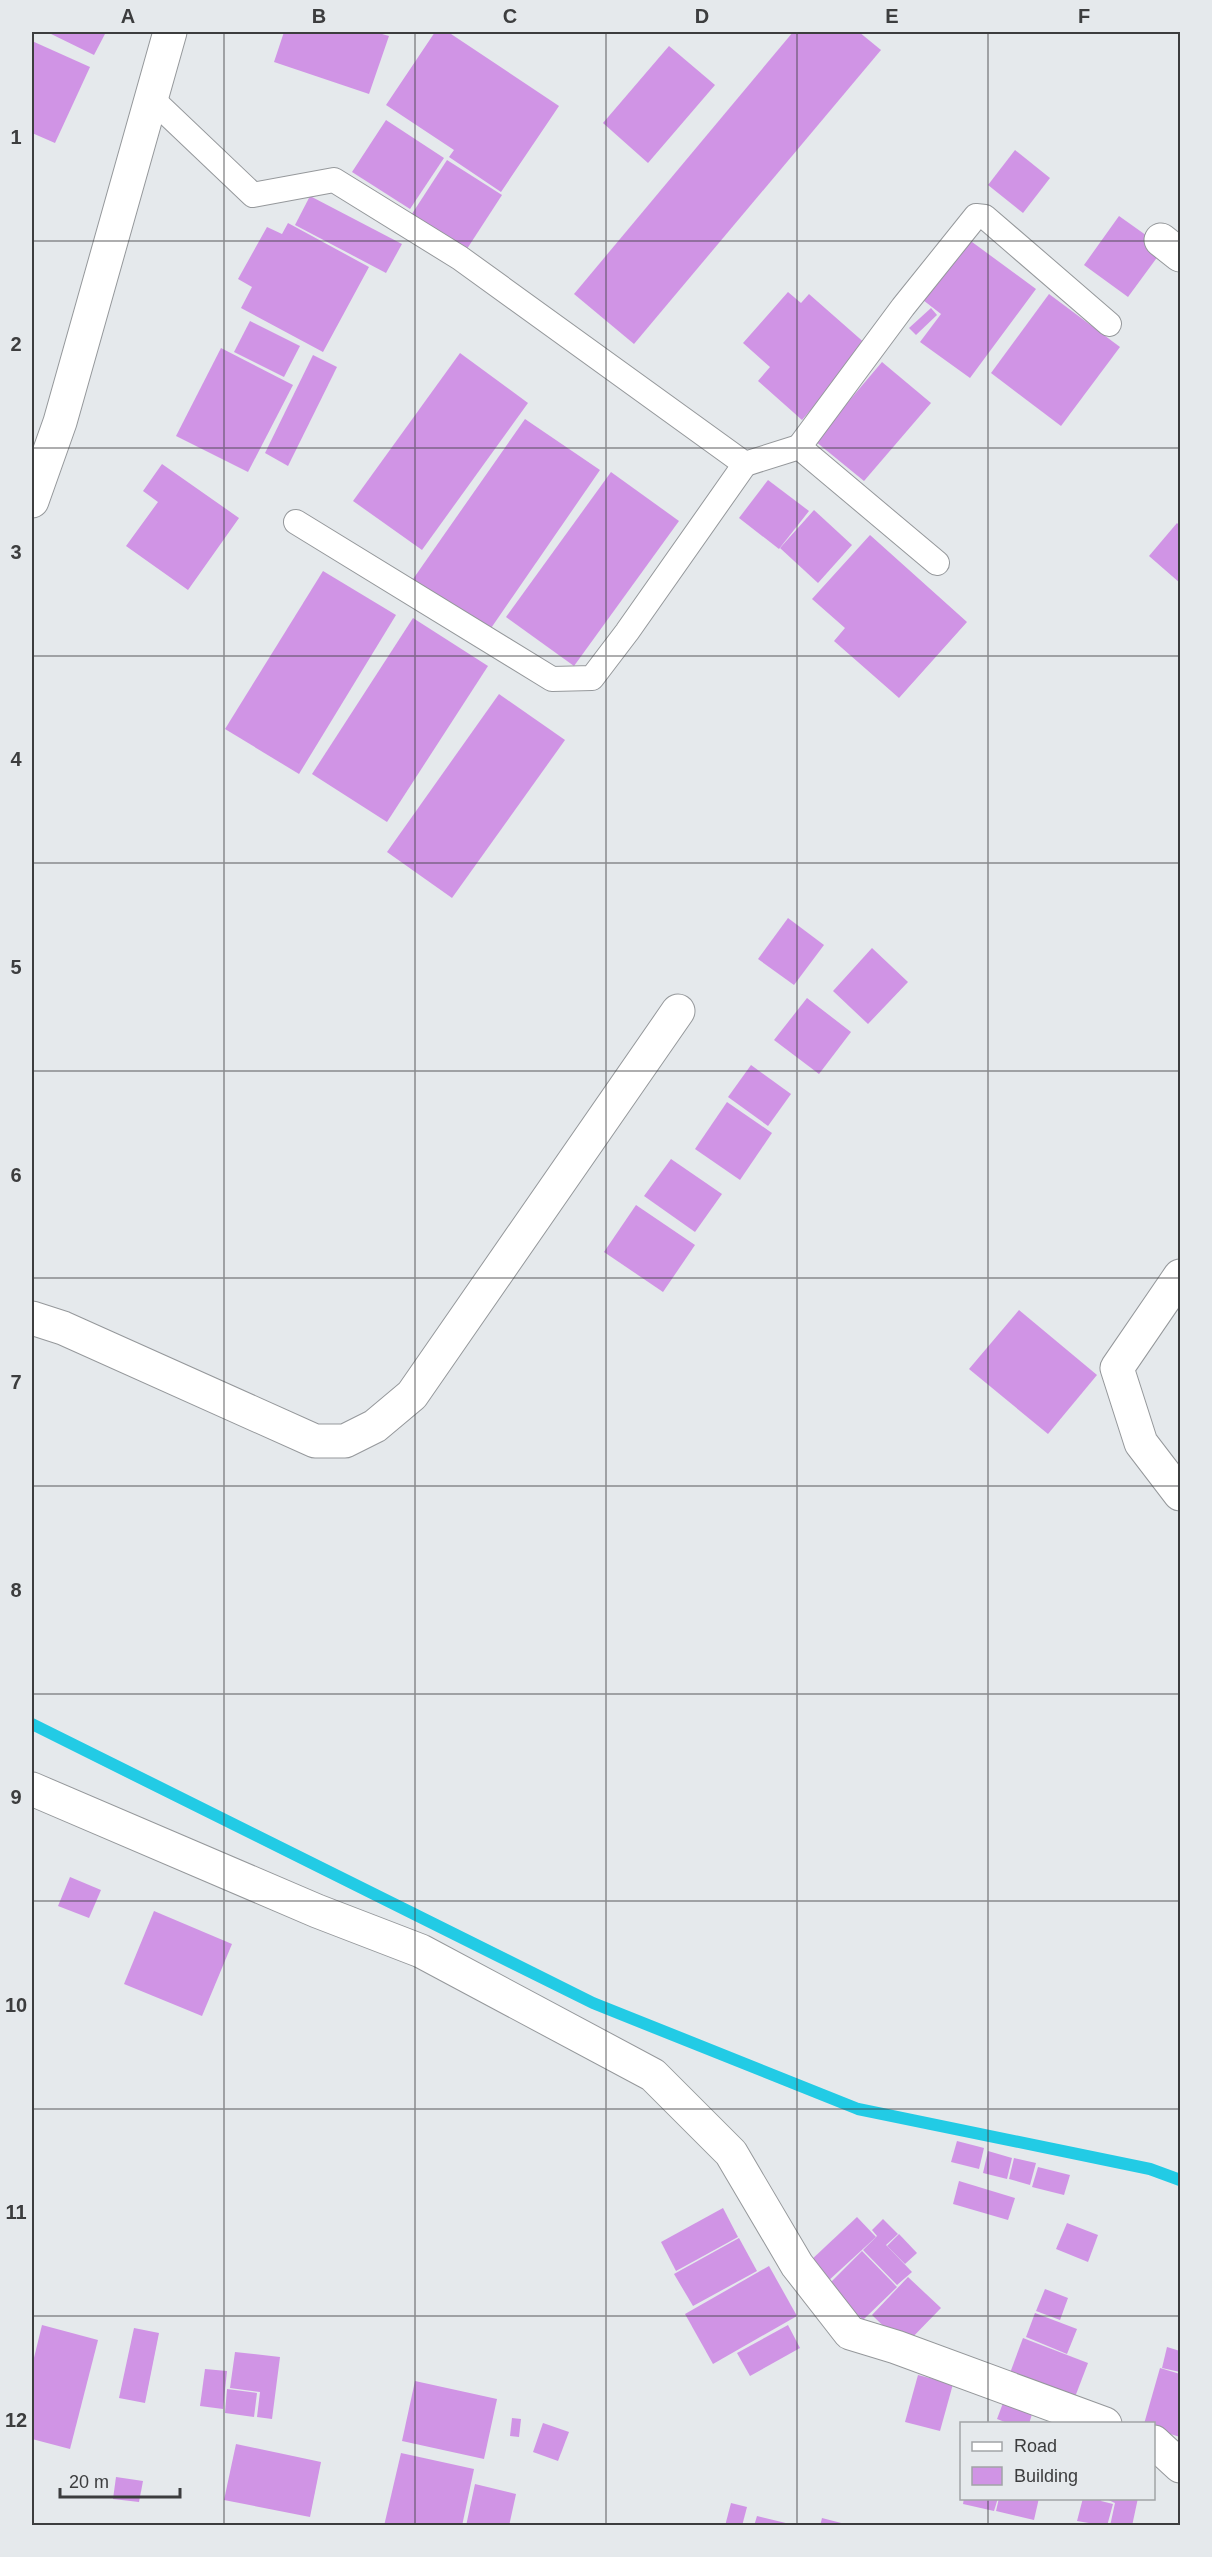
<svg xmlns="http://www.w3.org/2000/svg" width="1212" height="2557" font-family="Helvetica,sans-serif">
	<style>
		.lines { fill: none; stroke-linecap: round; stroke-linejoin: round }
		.stream { stroke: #22cbe5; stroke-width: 12 }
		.building { fill: #d094e5 }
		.lane-casing { stroke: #95989b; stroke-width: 26 }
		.street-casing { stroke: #95989b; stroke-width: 35 }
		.lane { stroke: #fff; stroke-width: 24 }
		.street { stroke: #fff; stroke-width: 33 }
		.grid { fill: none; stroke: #3c3d3e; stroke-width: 1.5; stroke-opacity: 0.55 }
		.neatline { fill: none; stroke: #3c3d3e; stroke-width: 2 }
		.grid-label { font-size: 20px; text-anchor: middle; font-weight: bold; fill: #3c3d3e }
	</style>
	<rect width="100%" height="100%" fill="#e5e9ec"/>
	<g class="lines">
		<polyline class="stream" points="32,1724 593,2003 858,2109 1150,2169 1180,2180"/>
	</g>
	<g class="building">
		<polygon points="47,32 106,32 94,55"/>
		<polygon points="284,32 375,32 389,36 369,94 274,62"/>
		<polygon points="435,32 448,32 559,106 501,192 449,157 454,150 386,105"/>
		<polygon points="793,32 859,32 881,50 634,344 574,294"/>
		<polygon points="32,41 90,67 55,143 32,133"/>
		<polygon points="669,46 715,85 648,163 603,123"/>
		<polygon points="386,120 444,158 410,209 352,172"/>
		<polygon points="1015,150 1050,178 1023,213 988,185"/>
		<polygon points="447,160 502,195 463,255 408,220"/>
		<polygon points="310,196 402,244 386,273 295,225"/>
		<polygon points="1119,216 1164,248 1128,297 1084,265"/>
		<polygon points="288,223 369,267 323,352 241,308 252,287 238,279 267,227 282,234"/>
		<polygon points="968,239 1036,289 970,378 920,342 941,314 923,300"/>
		<polygon points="788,292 801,303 809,294 867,345 802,420 758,381 770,367 743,343"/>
		<polygon points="1049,294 1120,347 1061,426 991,373"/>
		<polygon points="931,308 937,315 916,335 909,328"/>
		<polygon points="250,321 300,346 284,377 234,352"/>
		<polygon points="221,348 293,385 248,472 176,436"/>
		<polygon points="460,353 528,403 422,550 353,501"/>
		<polygon points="313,355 337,367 288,466 265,453"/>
		<polygon points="882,362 931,403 864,481 815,441"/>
		<polygon points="525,419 600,470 487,634 411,582"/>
		<polygon points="162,464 239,518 188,590 126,546 158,502 143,491"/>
		<polygon points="611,472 679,521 574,666 506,617"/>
		<polygon points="768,480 809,511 779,549 739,518"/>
		<polygon points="814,510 852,545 818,583 780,548"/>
		<polygon points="1177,523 1180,526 1180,583 1149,556"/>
		<polygon points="870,535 967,622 899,698 834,641 845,628 812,599"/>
		<polygon points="323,571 396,615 299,774 225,729"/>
		<polygon points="413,618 488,666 387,822 312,774"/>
		<polygon points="499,694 565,740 452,898 387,852"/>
		<polygon points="788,918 824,945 794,985 758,959"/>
		<polygon points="872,948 908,982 868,1024 833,991"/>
		<polygon points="807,998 851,1032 819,1074 774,1040"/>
		<polygon points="751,1065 791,1094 768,1126 728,1097"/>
		<polygon points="727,1102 772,1133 740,1180 695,1149"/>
		<polygon points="671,1159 722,1194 695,1232 644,1196"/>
		<polygon points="636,1205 695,1245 663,1292 604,1252"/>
		<polygon points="1019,1310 1097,1375 1048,1434 969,1369"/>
		<polygon points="70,1877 101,1890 89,1918 58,1906"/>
		<polygon points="154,1911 232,1944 202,2016 124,1984"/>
		<polygon points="957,2141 984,2148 979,2169 951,2162"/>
		<polygon points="988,2151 1012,2158 1007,2179 983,2173"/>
		<polygon points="1014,2158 1036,2163 1030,2185 1009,2179"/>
		<polygon points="1038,2167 1070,2175 1064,2195 1032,2187"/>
		<polygon points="959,2181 1015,2198 1008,2220 953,2204"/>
		<polygon points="723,2208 738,2237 676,2271 661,2242"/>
		<polygon points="857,2217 876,2237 827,2282 809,2262"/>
		<polygon points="883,2219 898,2234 886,2245 912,2272 897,2285 863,2250 877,2236 872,2230"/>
		<polygon points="1067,2223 1098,2235 1088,2262 1056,2249"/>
		<polygon points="899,2234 917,2253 905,2264 887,2246"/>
		<polygon points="739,2238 757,2271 693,2306 674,2274"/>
		<polygon points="862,2251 897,2287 863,2320 828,2285"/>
		<polygon points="769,2266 797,2316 713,2364 685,2314"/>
		<polygon points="908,2277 941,2308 904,2346 872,2315"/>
		<polygon points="1045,2289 1068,2298 1060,2320 1036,2311"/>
		<polygon points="1035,2313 1077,2329 1067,2354 1026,2337"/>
		<polygon points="42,2325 98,2340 70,2449 32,2439 32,2366"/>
		<polygon points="788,2325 800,2348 750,2376 737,2353"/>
		<polygon points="134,2328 159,2333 145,2403 119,2398"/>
		<polygon points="1023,2338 1088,2363 1075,2397 1010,2373"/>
		<polygon points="1167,2347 1180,2351 1180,2372 1162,2368"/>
		<polygon points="235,2352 280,2357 272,2419 257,2417 260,2392 230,2388"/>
		<polygon points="1160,2368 1180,2374 1180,2437 1154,2429 1154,2424 1144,2424"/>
		<polygon points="205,2369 227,2371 223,2409 200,2406"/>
		<polygon points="918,2375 953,2384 940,2431 905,2422"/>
		<polygon points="415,2381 497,2399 484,2459 402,2441"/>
		<polygon points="227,2389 257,2393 254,2417 225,2413"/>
		<polygon points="1003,2403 1032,2414 1029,2424 1010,2424 997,2419"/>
		<polygon points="512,2418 521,2419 519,2437 510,2436"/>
		<polygon points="543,2423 569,2432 558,2461 533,2452"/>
		<polygon points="236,2444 321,2462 310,2517 224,2500"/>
		<polygon points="401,2453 474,2469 462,2526 384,2526"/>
		<polygon points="116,2477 143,2481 139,2502 113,2499"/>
		<polygon points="475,2484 516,2494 509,2526 466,2526"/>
		<polygon points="964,2498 998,2498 994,2511 963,2504"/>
		<polygon points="999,2498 1039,2498 1034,2520 996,2511"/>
		<polygon points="1083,2498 1102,2498 1101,2501 1113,2504 1107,2526 1077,2521"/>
		<polygon points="1104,2498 1138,2498 1132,2526 1110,2526 1115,2503"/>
		<polygon points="731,2503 747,2507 742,2526 725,2526"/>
		<polygon points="757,2516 794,2525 794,2526 754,2526"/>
		<polygon points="822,2518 849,2525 848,2526 820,2526"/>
	</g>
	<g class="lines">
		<defs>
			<g id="lane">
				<polyline points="152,99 253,195 334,180 460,258 745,464 799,447 937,563"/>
				<polyline points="799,447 903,307 976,216 985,217 1109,324"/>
				<polyline points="296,522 552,679 592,678 627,632 745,464"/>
			</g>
			<g id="street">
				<polyline points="1161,240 1180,255"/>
				<polyline points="32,501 60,422 170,32"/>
				<polyline points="1180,1276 1117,1368 1141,1443 1180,1494"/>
				<polyline points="32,1318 63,1328 315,1441 345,1441 375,1426 412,1395 678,1011"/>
				<polyline points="32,1789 317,1911 421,1951 653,2075 731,2153 797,2265 850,2333 896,2347 1105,2424"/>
				<polyline points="1154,2442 1180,2466"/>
			</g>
		</defs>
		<use href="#lane" class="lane-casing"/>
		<use href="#street" class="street-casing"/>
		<use href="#lane" class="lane"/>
		<use href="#street" class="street"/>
	</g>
	<path class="grid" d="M224 32V2526M415 32V2526M606 32V2526M797 32V2526M988 32V2424M32 241H1180M32 448H1180M32 656H1180M32 863H1180M32 1071H1180M32 1278H1180M32 1486H1180M32 1694H1180M32 1901H1180M32 2109H1180M32 2316H1180M988 2498V2526"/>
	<rect width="1212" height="2557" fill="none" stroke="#e5e9ec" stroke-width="66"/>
	<rect x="960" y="2422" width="195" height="78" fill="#e5e9ec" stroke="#a1a4a6" stroke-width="1.5"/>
	<rect x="972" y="2442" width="30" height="9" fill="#ffffff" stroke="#a1a4a6" stroke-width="1.5"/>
	<text x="1014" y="2452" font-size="18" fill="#3c3d3e">Road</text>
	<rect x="972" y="2467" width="30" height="18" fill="#d094e5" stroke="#a1a4a6" stroke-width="1.5"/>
	<text x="1014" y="2482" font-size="18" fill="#3c3d3e">Building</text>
	<path d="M60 2488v9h120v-9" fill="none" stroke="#3c3d3e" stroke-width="3"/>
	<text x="69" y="2488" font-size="18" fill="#3c3d3e" stroke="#e5e9ec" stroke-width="4.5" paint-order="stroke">20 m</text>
	<rect x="33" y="33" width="1146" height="2491" class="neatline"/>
	<g class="grid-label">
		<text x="128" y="23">A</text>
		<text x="319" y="23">B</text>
		<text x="510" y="23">C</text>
		<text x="702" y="23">D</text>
		<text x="892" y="23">E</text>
		<text x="1084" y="23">F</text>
		<text x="16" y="144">1</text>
		<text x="16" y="351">2</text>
		<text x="16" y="559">3</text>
		<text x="16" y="766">4</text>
		<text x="16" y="974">5</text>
		<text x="16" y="1182">6</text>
		<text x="16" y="1389">7</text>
		<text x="16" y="1597">8</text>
		<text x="16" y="1804">9</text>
		<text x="16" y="2012">10</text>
		<text x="16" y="2219">11</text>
		<text x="16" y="2427">12</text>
	</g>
</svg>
